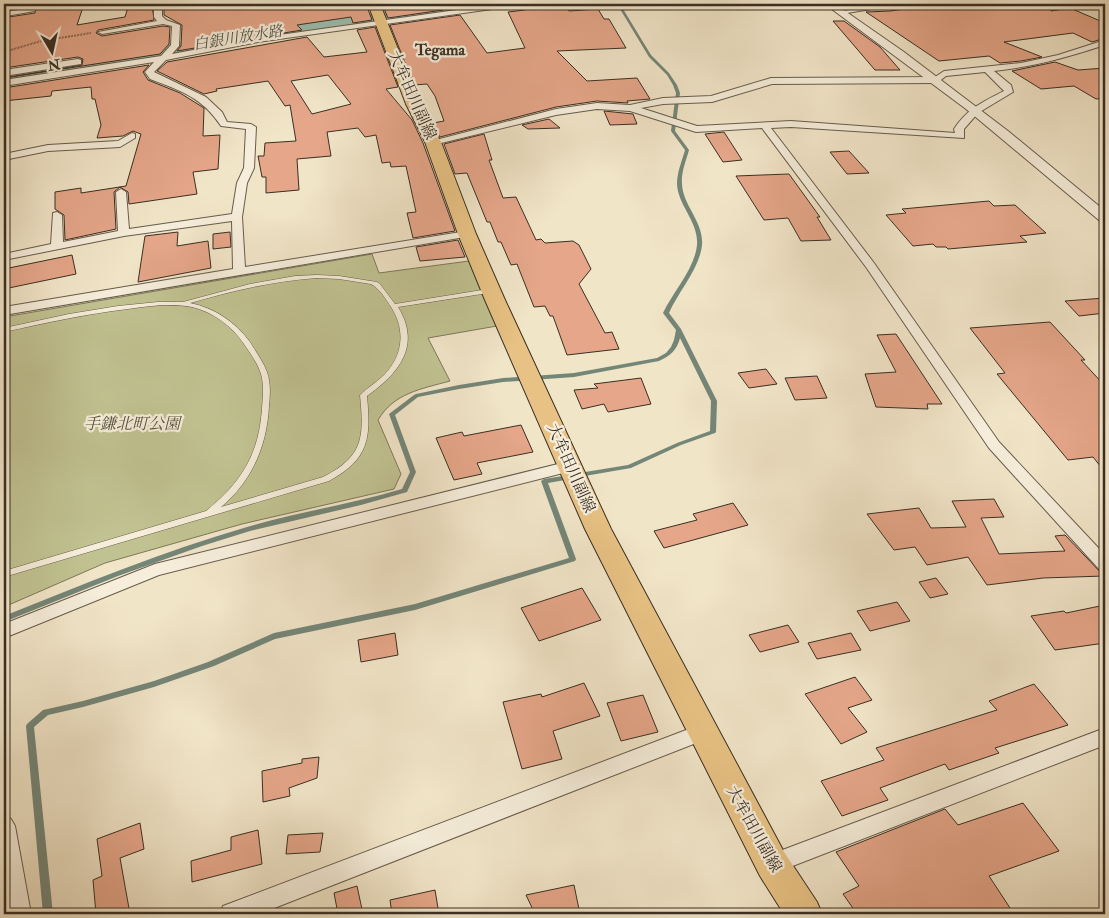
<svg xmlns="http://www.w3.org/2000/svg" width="1109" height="918" font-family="'IM FELL Double Pica','Noto Serif JP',serif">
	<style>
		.green { fill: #c1c291; stroke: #7d785a }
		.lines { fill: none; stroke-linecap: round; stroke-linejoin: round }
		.stream { fill: #748678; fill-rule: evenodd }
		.river { fill: #9cc0b0; fill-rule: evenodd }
		.building { fill: #e5a689; stroke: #392f24; fill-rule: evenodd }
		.service-casing { stroke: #675c4d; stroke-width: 1 }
		.minor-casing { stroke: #675c4d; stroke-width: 2 }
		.tertiary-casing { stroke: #675c4d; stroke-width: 2 }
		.primary-casing { stroke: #392f24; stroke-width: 2 }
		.path { stroke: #392f24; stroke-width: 2; stroke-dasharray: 0.5 1; stroke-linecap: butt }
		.service { fill: #f6eedb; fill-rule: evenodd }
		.minor { fill: #f6eedb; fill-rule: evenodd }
		.tertiary { fill: #f6eedb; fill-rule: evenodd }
		.primary { fill: #e8c284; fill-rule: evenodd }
		.labels { text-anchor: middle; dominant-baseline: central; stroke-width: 4.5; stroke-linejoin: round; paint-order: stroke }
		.far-water-label { font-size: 15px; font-style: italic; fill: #525347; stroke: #f6eedb }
		.far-quarter-label { font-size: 16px; font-weight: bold; fill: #392f24; stroke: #f6eedb }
		.street-label { font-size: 16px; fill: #392f24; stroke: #f6eedb }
		.park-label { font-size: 16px; font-style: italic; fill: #5b543f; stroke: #f6eedb }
	</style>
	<rect width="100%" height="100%" fill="#f1e5c8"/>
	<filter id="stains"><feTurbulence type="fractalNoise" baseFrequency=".004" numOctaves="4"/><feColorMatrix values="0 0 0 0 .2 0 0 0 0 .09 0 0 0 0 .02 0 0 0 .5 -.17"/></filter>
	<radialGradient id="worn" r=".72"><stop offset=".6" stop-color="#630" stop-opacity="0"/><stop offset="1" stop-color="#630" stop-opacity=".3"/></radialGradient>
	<path class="green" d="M372 254 379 273 469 261 497 326 428 338 450 381C421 389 394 393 378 420L401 474 394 489 242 524 105 563 4 607V317Z"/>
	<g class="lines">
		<g class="stream">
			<path d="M617 4H620L651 55 669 73 677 85 680 93 675 131 689 150C686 161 681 172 682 184 683 206 704 222 702 245 700 268 678 292 669 313L681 329 717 401 716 432 715 433 681 445 631 468 579 477 576 475 579 473 628 465 677 443 710 431 711 401 680 338C677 350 670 356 659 361L574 377 503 382 459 389 418 397 395 415 416 472 407 492 361 505 250 531 202 546 118 576 4 622V616C84 584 164 551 247 527 298 512 351 504 402 489L410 472 389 414 414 395 416 394 459 385 503 378 574 373 657 358 666 353 671 347 674 340 676 330 663 313C673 292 695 268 697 245 699 222 678 206 677 184 677 172 682 161 685 150L671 131 676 93 673 85 667 75 649 57Z"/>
			<polygon points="569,475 572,477 571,479 548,483 576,559 575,561 415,610 275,639 214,666 154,687 83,707 48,715 34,727 53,914 43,914 26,726 27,724 43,710 83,701 154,681 208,662 274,633 415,604 569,558 541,481 544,479"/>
		</g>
		<polygon class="river" points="437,4 482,4 479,8 473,9 256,41 4,83 4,71 256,29"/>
	</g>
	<g class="building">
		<polygon points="37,4 84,4 77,25 125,17 129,4 152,4 154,20 98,30 96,33 102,36 163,26 170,27 169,44 160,54 4,78 82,65 83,59 78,57 4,68 4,33 9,32 9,17 35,13"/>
		<polygon points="164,4 366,4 372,20 353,23 351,17 297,25 302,30 177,51 181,46 182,25 164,15"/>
		<polygon points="382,4 434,4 443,10 388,18"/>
		<polygon points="519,4 555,4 558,7 565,6 569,11 598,9 604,19 609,19 626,48 557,51 587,81 637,78 650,99 627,101 628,103 597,101 556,107 440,137 433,123 444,121 435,96 427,84 414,85 390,25 460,15 487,53 525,48 508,12 525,10"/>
		<polygon points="942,4 1051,4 1051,11 1070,8 1105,23 1105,38 1092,42 1073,33 1004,42 1042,57 1021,61 1000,63 989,56 939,61 866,12 890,11"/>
		<polygon points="833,21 844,21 880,47 900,70 875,70"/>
		<path d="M375 27 398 87 386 89 412 120 423 143 455 231 413 238 407 213 416 212 406 166 391 167 390 162 382 163 376 135 365 137 358 128 327 132 331 156 297 159 299 190 266 193V177H262L258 156H264L265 143 296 141 290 105 285 106 268 81 216 89 217 91 204 94 157 71 167 62 307 37 324 57 367 52 357 30ZM328 75 351 104 312 114 291 81Z"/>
		<polygon points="1055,62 1078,70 1105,68 1105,98 1096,99 1074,86 1041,89 1012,71"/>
		<polygon points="149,65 143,72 148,80 180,93 204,108 203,136 220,135 218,169 193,172 197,194 129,204 128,192 120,187 114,192 116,229 65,240 64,215 55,209 55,192 81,188 81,193 126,186 141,134 133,131 123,136 97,138 101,125 95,99 92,99 91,87 52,91 51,96 4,101 4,88"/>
		<polygon points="604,111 633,114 637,124 610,125"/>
		<polygon points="549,119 560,128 528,129 522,125"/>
		<polygon points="724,132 742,160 723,162 705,134"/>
		<polygon points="484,134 492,160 489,160 503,198 516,197 536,240 541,239 545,243 573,241 579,245 591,269 579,284 605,333 612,332 619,349 567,355 553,316 550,316 545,306 534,307 517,264 511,265 501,242 498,242 490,222 487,222 467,173 455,174 444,144"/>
		<polygon points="849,151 869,173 847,174 830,152"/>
		<polygon points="789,174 820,217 817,217 831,240 801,241 788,218 764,220 736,176"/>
		<polygon points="989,201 994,206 1015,205 1046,233 1020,236 1027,242 948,249 946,247 936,247 933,244 913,246 886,215 906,213 902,209"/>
		<polygon points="178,232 177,246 208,241 211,268 138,282 145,236"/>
		<polygon points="230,232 231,247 213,249 213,234"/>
		<polygon points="458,240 465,257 420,261 416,247"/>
		<polygon points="72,255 76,274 4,289 4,269"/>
		<polygon points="1105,298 1105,313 1079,316 1065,301"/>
		<polygon points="1050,322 1085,360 1081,360 1105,386 1105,472 1093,457 1068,460 997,374 1005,373 970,328"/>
		<polygon points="896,334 942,404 927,404 928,409 876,407 865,374 896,372 877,335"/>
		<polygon points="766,369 777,384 749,388 738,373"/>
		<polygon points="817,376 827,398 795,400 785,378"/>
		<polygon points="641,378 651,404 608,412 604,404 582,409 574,390 598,388 594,384"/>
		<polygon points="521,425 533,452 477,463 482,474 454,480 436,438 462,432 464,436"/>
		<polygon points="994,499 1004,517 981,518 999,554 1065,551 1055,536 1065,535 1104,576 1043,578 987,585 968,557 927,565 915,547 894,550 867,514 919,508 931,528 966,527 952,501"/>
		<polygon points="733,503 748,525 664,548 654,531 697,520 693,514"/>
		<polygon points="936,578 948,594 930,598 919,582"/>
		<polygon points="582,588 601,620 539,641 521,608"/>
		<polygon points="897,602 910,621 870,631 857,611"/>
		<polygon points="1105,605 1105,643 1055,650 1031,616 1064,611 1066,613"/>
		<polygon points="788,625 799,642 760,652 749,635"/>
		<polygon points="395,633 398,655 361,662 358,640"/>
		<polygon points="851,633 861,650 817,659 808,643"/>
		<polygon points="855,677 872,700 848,708 867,732 841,744 805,694"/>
		<polygon points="584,683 600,716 553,731 562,759 522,769 503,702 541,694 542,697"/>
		<polygon points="1034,684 1068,725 995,748 999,753 949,770 945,764 880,788 888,800 842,816 821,781 884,760 876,748 997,710 989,701"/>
		<polygon points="643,695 658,732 621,741 607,703"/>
		<polygon points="319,757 317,778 289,788 290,796 263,802 262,771 302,763 302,759"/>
		<polygon points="1023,803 1059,851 989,876 1014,914 857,914 843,894 859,886 836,852 945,809 958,825"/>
		<polygon points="140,823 144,849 120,858 130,914 96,914 93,880 102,876 97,839"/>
		<polygon points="258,830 262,864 192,882 191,861 231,850 231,837"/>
		<polygon points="323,833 320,852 286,854 288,835"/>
		<polygon points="574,885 580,914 535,914 526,895"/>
		<polygon points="357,886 363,914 338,914 334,893"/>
		<polygon points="435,890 439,914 392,914 390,900"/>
	</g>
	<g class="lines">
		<defs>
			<path id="service" d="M317 275 339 276 377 282 380 284 395 304 482 290 485 292 482 294 398 307C422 346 398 374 367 396 371 439 369 459 329 481L4 577V571L206 511C242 482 259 454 262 408 263 396 264 385 261 374 257 362 250 353 244 344 232 326 213 312 192 307 171 303 149 306 128 309 86 314 45 323 4 332V328L69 314 118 306 158 302H183L250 284 295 276ZM317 278 339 279 371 284C378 287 387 300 391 307 406 330 403 356 384 375 376 383 367 388 360 395 364 437 364 456 323 477L221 507C252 481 267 446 269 406 270 395 271 383 267 372 263 361 256 352 250 342 235 322 215 308 190 303 232 291 273 281 317 278Z"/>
			<g id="minor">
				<polygon points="4,4 10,4 10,11 27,9 27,4 35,4 35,11 6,16 4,16"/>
				<path d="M154 4H162V16L166 20 180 25 179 46 172 54 258 38 499 4H517L513 6 258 42 166 60 154 72 206 97 222 112 227 122 251 124 256 127 254 168 247 183 242 217 245 267 467 231 471 232V236L4 315V307L233 269 232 221 124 236 4 260V254L51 244 53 213 57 212 62 215 63 242 118 231 116 192 121 189 126 192 129 229 232 214 237 183 244 168 246 129 221 126C202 97 181 91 150 79L145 72 154 62 4 86V80L161 56 171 45 172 26 163 24 102 34 98 32 157 21 154 17Z"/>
				<polygon points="883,4 901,4 841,14 837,12"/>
				<path d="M1105 40V45C1068 57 1033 67 994 71L1011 85 1013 92 978 113 964 129V138L791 127 771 128 874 263 999 442 1105 555V571L1099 569 989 448 866 267 762 128 696 132 630 111 597 109 556 115 433 145 428 142 556 109 597 103 630 105 663 98 711 96 771 78 935 77 944 71 1021 63 1058 55ZM985 72 1004 91C984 101 967 109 954 129L955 133 791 121 697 126 641 108 663 104 712 102 772 84 937 83 946 76Z"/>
				<polygon points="78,59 81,60 81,64 4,76 4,70"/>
				<polygon points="132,133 135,134 135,138 120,147 48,151 4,160 4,154 48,145 118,141"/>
				<polygon points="570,461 575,462 578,466 575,470 159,575 4,638 4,624 155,564"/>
				<polygon points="702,724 709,726 712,732 709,738 259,914 220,914 223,906 231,903"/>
				<polygon points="1105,728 1105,745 772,874 764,871 761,864 764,857"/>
				<polygon points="4,816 11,819 15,826 31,914 9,914 4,885"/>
			</g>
			<polygon id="tertiary" points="825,4 835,4 904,52 1008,131 1105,211 1105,222 1100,221 966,109"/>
			<polygon id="primary" points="368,4 380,4 420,104 441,142 476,234 505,300 611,529 784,852 817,902 822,914 784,914 760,876 585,529 485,300 458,234 425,142 406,104"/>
		</defs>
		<use href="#service" class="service-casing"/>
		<use href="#minor" class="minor-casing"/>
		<use href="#tertiary" class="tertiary-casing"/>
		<use href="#primary" class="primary-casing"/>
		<polyline class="path" points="4,52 41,41 91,33"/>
		<use href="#service" class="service"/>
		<use href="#minor" class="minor"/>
		<use href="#tertiary" class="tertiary"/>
		<use href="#primary" class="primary"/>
	</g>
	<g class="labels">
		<g class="far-water-label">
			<text transform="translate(238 38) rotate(-9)">白銀川放水路</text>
		</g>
		<g class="far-quarter-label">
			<text x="440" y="50">Tegama</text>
		</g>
		<g class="street-label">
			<text transform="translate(412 95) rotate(66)">大牟田川副線</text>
			<text transform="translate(571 468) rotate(66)">大牟田川副線</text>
			<text transform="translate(754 829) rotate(61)">大牟田川副線</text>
		</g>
		<g class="park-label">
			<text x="132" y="424">手鎌北町公園</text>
		</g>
	</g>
	<rect width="1109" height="918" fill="none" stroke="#f1e5c8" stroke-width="20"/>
	<rect x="5" y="5" width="1099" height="908" fill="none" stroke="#392f24" stroke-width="2.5"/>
	<rect x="10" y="10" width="1089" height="898" fill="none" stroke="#392f24"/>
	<g transform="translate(52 52) rotate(171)" stroke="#f6eedb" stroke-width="4" paint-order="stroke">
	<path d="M0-4L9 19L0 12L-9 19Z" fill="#392f24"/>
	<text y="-8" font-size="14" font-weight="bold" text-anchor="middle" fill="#392f24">N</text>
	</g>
	<rect width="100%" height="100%" filter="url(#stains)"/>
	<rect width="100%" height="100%" fill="url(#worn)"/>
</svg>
